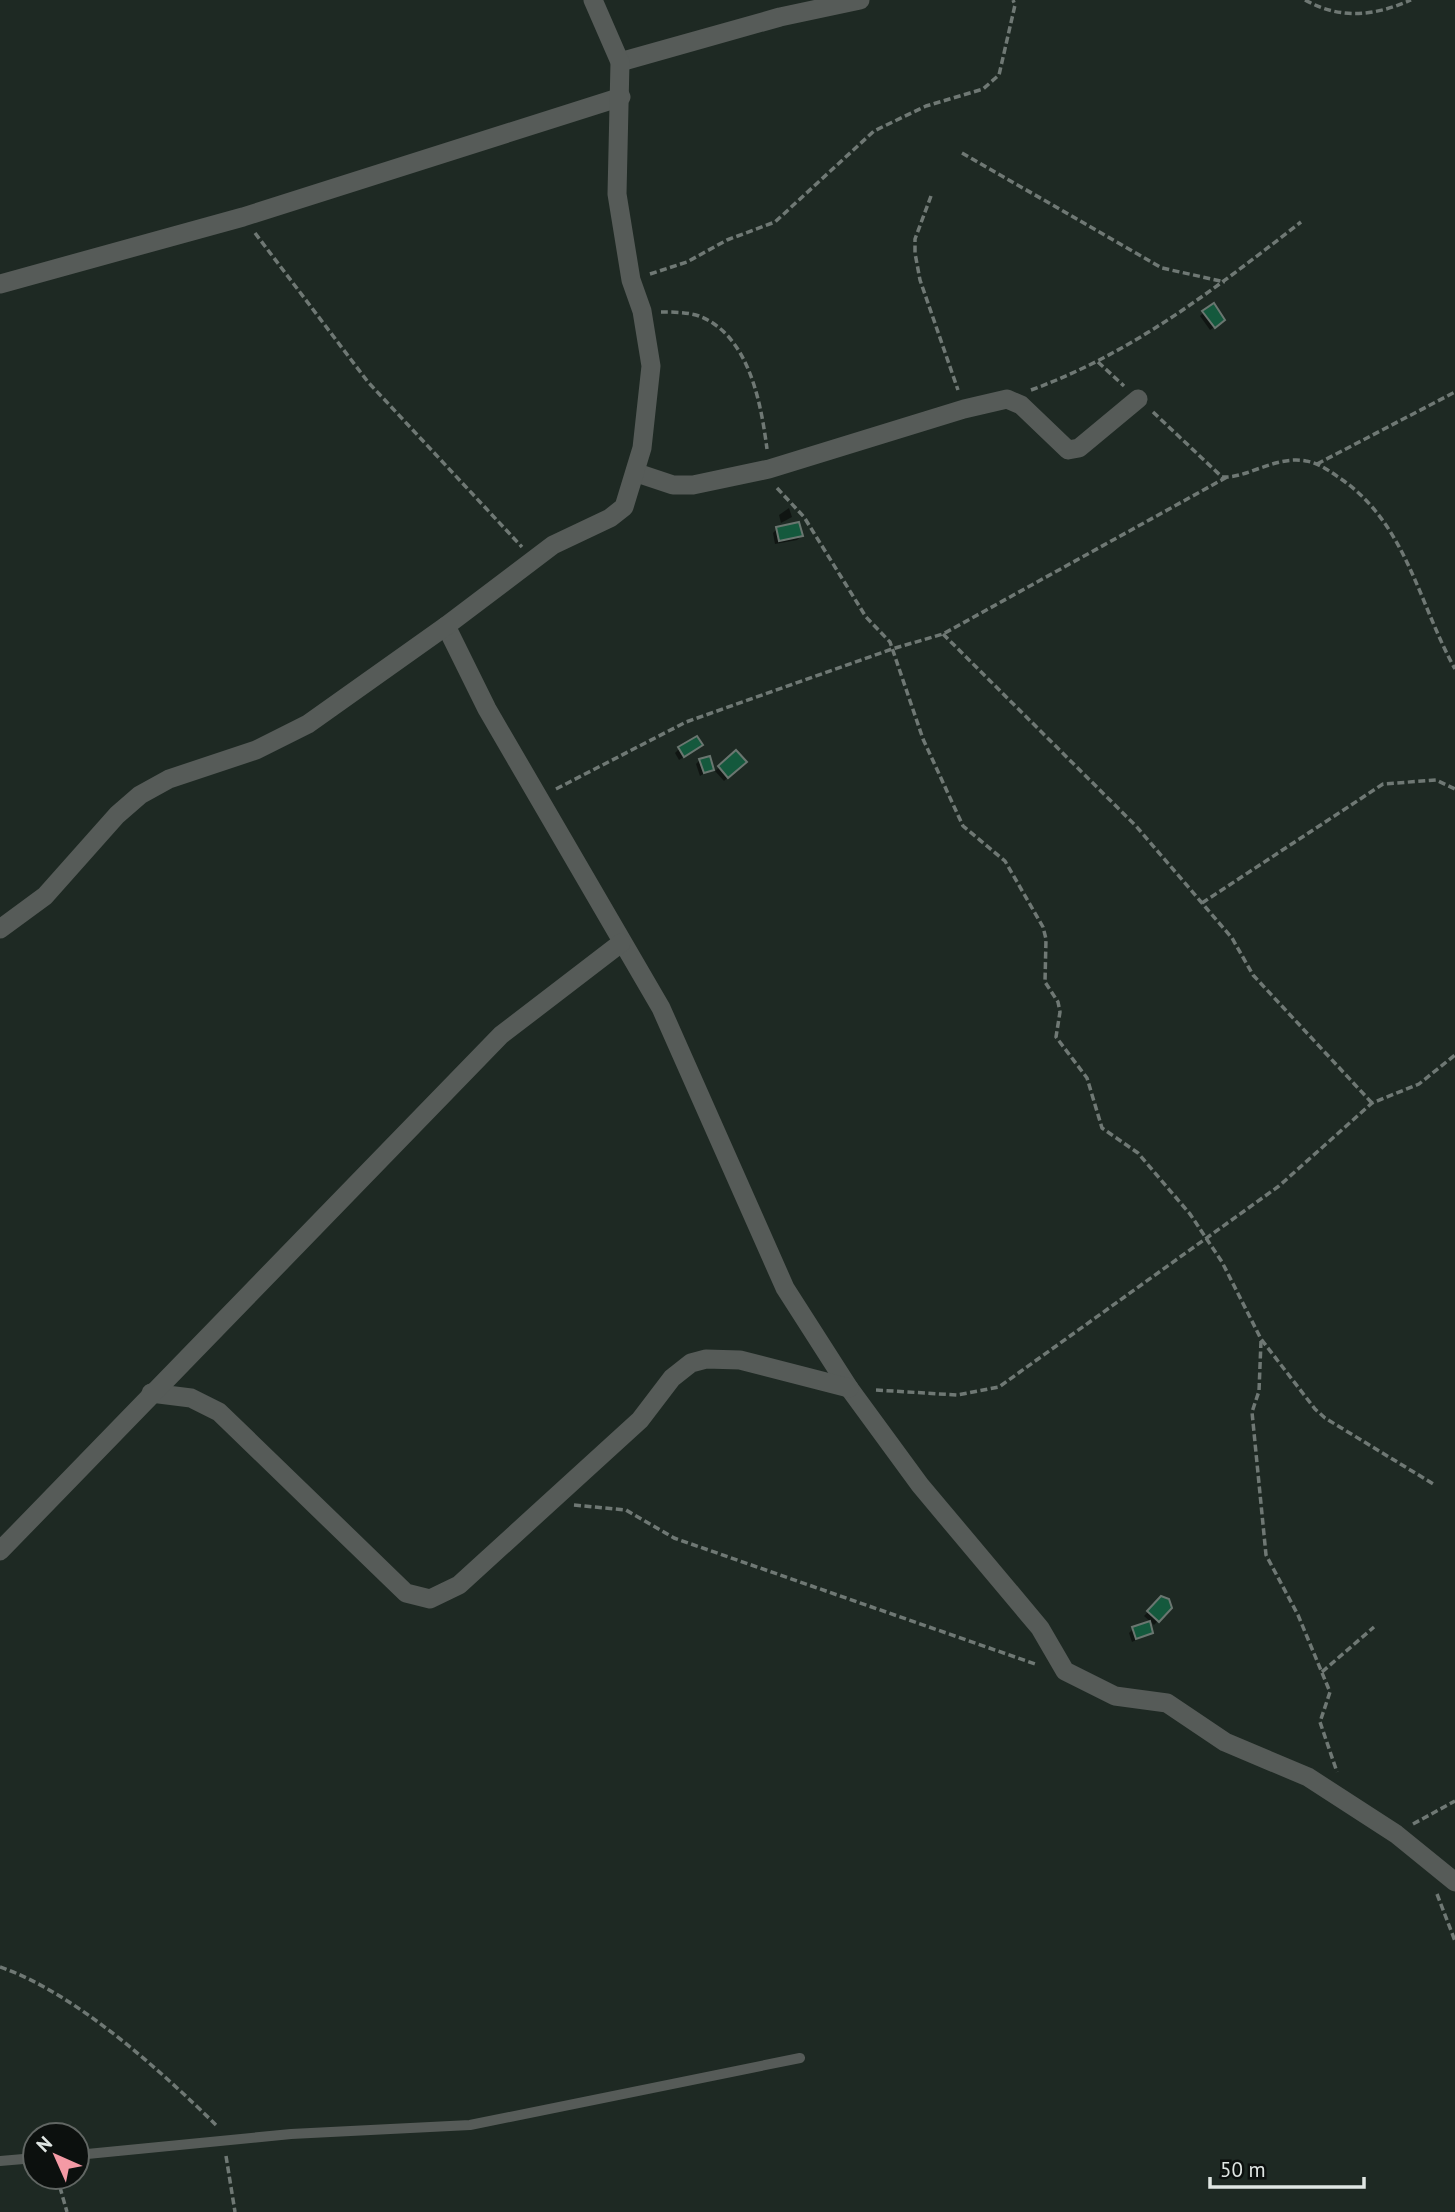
<svg xmlns="http://www.w3.org/2000/svg" width="1455" height="2212" font-family="'PT Sans',sans-serif">
	<style>
		.shadow { fill: #0007 }
		.building { fill: #14593d; stroke: #6a7670; stroke-width: 2 }
		.lines { fill: none; stroke-linecap: round; stroke-linejoin: round }
		.path { stroke: #6f7874; stroke-width: 3.5; stroke-dasharray: 7 3.5; stroke-linecap: butt }
		.lane { stroke: #565b58; stroke-width: 10 }
		.street { stroke: #565b58; stroke-width: 19 }
	</style>
	<rect width="100%" height="100%" fill="#1e2923"/>
	<g class="shadow">
		<polygon points="1203,313 1219,324 1210,330 1200,316"/>
		<polygon points="789,508 792,517 781,523 779,515"/>
		<polygon points="777,529 801,536 797,540 775,544 773,533"/>
		<polygon points="697,748 679,760 675,753 679,749"/>
		<polygon points="736,753 744,762 724,781 715,771"/>
		<polygon points="700,760 712,769 700,776 696,764"/>
		<polygon points="1162,1598 1170,1608 1154,1625 1144,1616"/>
		<polygon points="1133,1629 1151,1633 1132,1642 1129,1633"/>
	</g>
	<g class="building">
		<polygon points="1214,303 1225,320 1215,328 1202,311"/>
		<polygon points="799,522 803,536 779,541 776,527"/>
		<polygon points="697,736 703,745 684,757 678,747"/>
		<polygon points="736,750 747,762 728,778 718,766"/>
		<polygon points="710,756 714,770 704,773 699,759"/>
		<polygon points="1161,1596 1169,1599 1172,1608 1159,1622 1147,1611"/>
		<polygon points="1150,1621 1153,1633 1136,1639 1132,1627"/>
	</g>
	<g class="lines">
		<g class="path">
			<path d="M1305 0C1341 20 1374 16 1411 0"/>
			<polyline points="962,153 1162,268 1225,282"/>
			<polyline points="931,196 915,239 915,253 920,280 958,390"/>
			<polyline points="255,233 368,382 522,547"/>
			<polyline points="650,274 687,262 727,240 775,222 874,131 926,106 983,89 999,75 1015,5 1013,0"/>
			<path d="M661 312C673 312 687 312 699 316 749 335 761 403 767 449"/>
			<polyline points="1098,362 1124,386"/>
			<path d="M1031 390C1133 353 1216 288 1301 222"/>
			<path d="M1153 412 1222 477C1246 479 1276 455 1306 461 1320 463 1332 473 1344 481 1407 527 1419 604 1455 669"/>
			<polyline points="1317,464 1455,392"/>
			<polyline points="777,488 804,517 866,617 890,642 923,739 963,826 1005,861 1043,927 1046,939 1045,982 1058,1002 1060,1012 1056,1037 1087,1078 1102,1128 1138,1153 1190,1214 1222,1262 1261,1339 1315,1409 1325,1418 1435,1485"/>
			<polyline points="943,634 1136,826 1232,938 1253,975 1372,1103"/>
			<polyline points="556,789 686,722 892,649 943,634 1227,477"/>
			<polyline points="1202,903 1383,784 1436,780 1455,789"/>
			<polyline points="1261,1341 1259,1391 1252,1412 1266,1555 1298,1615 1330,1692 1320,1722 1337,1772"/>
			<polyline points="876,1390 957,1395 999,1387 1279,1186 1372,1103 1419,1084 1455,1055"/>
			<polyline points="574,1505 626,1510 674,1538 1038,1665"/>
			<polyline points="1322,1672 1374,1627"/>
			<polyline points="1413,1824 1455,1801"/>
			<polyline points="1437,1894 1455,1941"/>
			<path d="M0 1967C74 1992 160 2070 216 2125"/>
			<polyline points="226,2156 235,2212"/>
			<polyline points="57,2177 67,2212"/>
		</g>
		<g class="lane">
			<polyline points="77,2155 291,2134 470,2125 800,2058"/>
			<polyline points="0,2161 35,2158"/>
		</g>
		<g class="street">
			<polyline points="620,62 780,17 860,0"/>
			<polyline points="0,284 243,217 621,97"/>
			<polyline points="637,473 673,485 693,485 769,469 964,409 1007,399 1021,405 1068,450 1079,448 1138,399"/>
			<polyline points="446,626 487,709 661,1008 785,1288 849,1388 920,1485 1040,1628 1065,1671 1115,1696 1167,1703 1225,1742 1308,1777 1396,1834 1455,1882"/>
			<polyline points="0,929 45,896 117,815 140,795 169,779 256,750 308,724 446,626 553,545 610,518 624,507 642,448 651,366 642,311 631,280 617,194 620,62 593,0"/>
			<polyline points="151,1393 191,1398 219,1412 406,1593 430,1599 459,1585 640,1420 672,1378 691,1363 706,1359 740,1360 849,1388"/>
			<polyline points="0,1551 501,1035 621,943"/>
		</g>
	</g>
	<g transform="translate(56 2156) rotate(315)"><circle r="33" fill="#0c100e" stroke="#616663" stroke-width="2"/>
	<path d="M0-5L12 26L0 18L-12 26Z" fill="#f49aa5"/>
	<text y="-10" font-size="19" font-weight="bold" text-anchor="middle" fill="#e0e6e3">N</text>
	</g>
	<path d="M1210 2177v10h154v-10" fill="none" stroke="#e0e6e3" stroke-width="3.5"/>
	<text x="1220" y="2177" font-size="21" fill="#e0e6e3" stroke="#0c100e" stroke-width="5" paint-order="stroke">50 m</text>
</svg>
